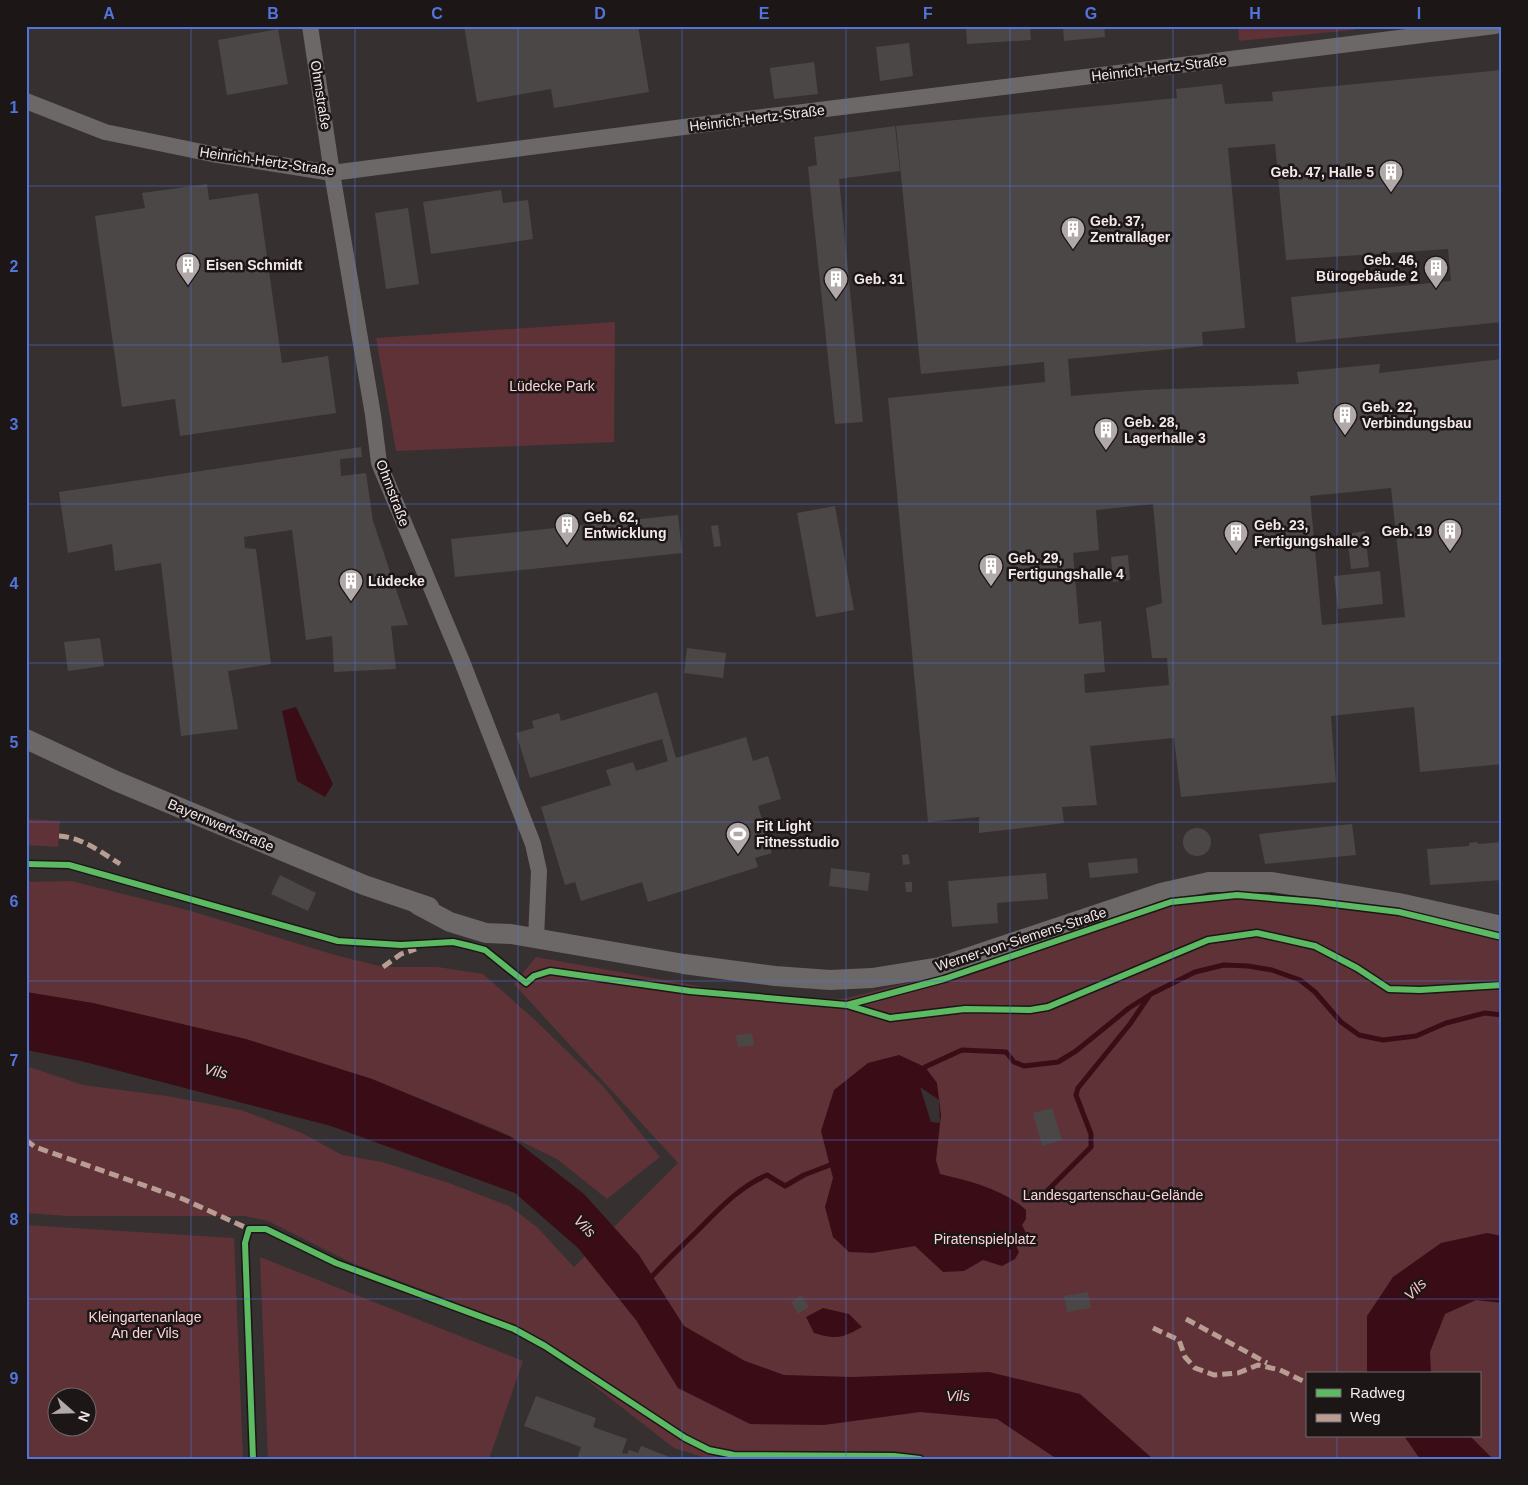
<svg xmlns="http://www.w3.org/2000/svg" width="1528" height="1485" font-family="Arial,sans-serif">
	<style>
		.green { fill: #5e3237; fill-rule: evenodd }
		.water { fill: #3a0d16 }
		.pier { fill: #363030 }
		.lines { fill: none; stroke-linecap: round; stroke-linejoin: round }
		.stream { stroke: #3a0d16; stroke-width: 5 }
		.building { fill: #4c4747; fill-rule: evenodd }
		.minor { stroke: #6c6868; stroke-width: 16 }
		.tertiary { stroke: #6c6868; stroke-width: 20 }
		.quiet { stroke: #b99d93; stroke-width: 5; stroke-dasharray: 10 5; stroke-linecap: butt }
		.cycleway-casing { stroke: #1c1617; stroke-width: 9 }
		.cycleway { stroke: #5cba63; stroke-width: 6 }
		.grid { fill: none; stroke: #5275dc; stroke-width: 1; stroke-opacity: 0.55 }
		.labels { text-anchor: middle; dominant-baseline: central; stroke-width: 5; stroke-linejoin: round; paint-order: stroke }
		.street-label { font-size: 14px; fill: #f3e9ea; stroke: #1c1617 }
		.poi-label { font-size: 14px; font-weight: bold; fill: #f3e9ea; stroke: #1c1617; text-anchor: start }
		.park-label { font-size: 14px; fill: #fad4d7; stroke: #1c1617 }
		.water-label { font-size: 15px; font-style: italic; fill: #fdc6c9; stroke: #1c1617 }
		.neatline { fill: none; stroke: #5275dc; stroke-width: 2 }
		.grid-label { font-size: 16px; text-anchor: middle; font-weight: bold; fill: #5275dc }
	</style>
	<rect width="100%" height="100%" fill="#363030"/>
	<g class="green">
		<polygon points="1238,26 1354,26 1354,30 1239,41"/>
		<polygon points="615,322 614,442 396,451 376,338"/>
		<polygon points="26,819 60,821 58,847 26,845"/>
		<polygon points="71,881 191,911 335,955 383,967 438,967 483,974 534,1019 603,1086 660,1157 607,1199 557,1159 497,1130 372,1079 93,1003 26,992 26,882"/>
		<path d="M1238 893 1310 895 1502 934V1459H709L674 1448 516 1325 352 1263 268 1221 245 1216H67L26 1213V1066L83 1085 167 1096 241 1110 302 1133 342 1155 382 1162 449 1183 509 1206 537 1227 574 1267 678 1163 514 984 536 957 759 997 843 999 942 974 1167 897ZM1307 1374H1479V1436H1307Z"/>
		<path d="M26 1225 234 1238 243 1459H26ZM58 1398H88V1428H58Z"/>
		<polygon points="260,1257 523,1361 489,1459 268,1459"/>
	</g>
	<g class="water">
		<polygon points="296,707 333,784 325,797 297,781 282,711"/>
		<polygon points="26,992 93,1003 246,1039 372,1079 511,1137 584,1194 639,1255 684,1326 745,1361 784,1375 852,1377 989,1372 1080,1394 1153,1459 1057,1459 997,1419 920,1412 824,1425 750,1424 678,1388 636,1320 578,1248 515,1193 331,1126 81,1061 26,1050"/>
		<path d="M899 1055 925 1067 937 1083 941 1115 936 1160 940 1174C970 1181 1003 1189 1026 1210V1219L1022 1225 1026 1233 1014 1242 1019 1252 1015 1259 1002 1266 983 1260 964 1271 943 1272 915 1246 872 1253 849 1252 833 1237 825 1207 833 1178 821 1131 834 1090 868 1063Z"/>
		<polygon points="1487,1233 1502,1236 1502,1303 1476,1300 1445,1314 1430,1352 1431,1374 1367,1374 1367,1316 1393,1277 1441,1243"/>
		<path d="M823 1308 849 1314 862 1327C842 1338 836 1340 814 1333L806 1317Z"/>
		<polygon points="1404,1436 1470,1436 1493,1459 1420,1459"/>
	</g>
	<polygon class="pier" points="920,1087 939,1100 940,1123 931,1122"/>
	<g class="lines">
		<g class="stream">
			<polyline points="925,1067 962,1050 1006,1052 1014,1062 1024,1066 1058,1062 1076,1051 1129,1008 1151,994 1195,972 1224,965 1248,966 1272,970 1300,980 1315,992 1341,1022 1359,1035 1383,1040 1416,1036 1446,1023 1485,1013 1502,1015"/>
			<polyline points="1047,1191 1091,1147 1091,1134 1076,1095 1078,1088 1130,1024 1149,996"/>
			<path d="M648 1281C661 1266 675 1253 689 1239 714 1215 735 1189 767 1175L785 1186 804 1175 830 1165"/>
		</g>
	</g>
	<g class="building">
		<polygon points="464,26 638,26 649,92 554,108 551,89 477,102"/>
		<polygon points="966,26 1030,26 1031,40 967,44"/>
		<polygon points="1063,26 1104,26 1105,37 1064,41"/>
		<polygon points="278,29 288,84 227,95 218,40"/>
		<polygon points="909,43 913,76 880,81 876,47"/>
		<polygon points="814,62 818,94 774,99 770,68"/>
		<path d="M1502 70V322L1296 343 1291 297 1451 281 1448 249 1286 260 1275 144 1228 148 1245 328 1202 332 1203 346 1068 359 1071 396 1143 390 1299 384 1297 372 1380 364 1379 373 1502 359V764L1420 772 1414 707 1331 716 1336 782 1181 797 1174 738 1090 746 1097 805 1062 807 1064 823 979 833V817L928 822 888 398 1045 382 1044 362 921 374 896 126 1177 98 1176 89 1222 84 1225 104 1273 101 1272 92ZM1391 488 1405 617 1322 625 1310 496ZM1153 504 1162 603 1146 608 1152 658H1167L1169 685 1085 693 1084 674 1105 672 1101 621 1079 624 1073 553 1099 550 1096 510Z"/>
		<polygon points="895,126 900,171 839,179 863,422 835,424 808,167 817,165 814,137"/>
		<polygon points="207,184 209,200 258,193 282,363 328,356 336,413 180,436 175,399 122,407 95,216 145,208 142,193"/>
		<polygon points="501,190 503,203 528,200 533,239 431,254 423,202"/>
		<polygon points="408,208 419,284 386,289 375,213"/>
		<polygon points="361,447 362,457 340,459 341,476 366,473 373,521 408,625 391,626 396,669 334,672 332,636 306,640 292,530 244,537 245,548 256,549 271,664 228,671 238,729 181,736 161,563 115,571 112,544 68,553 59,492"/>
		<polygon points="835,506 854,610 816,617 797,513"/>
		<polygon points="678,515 682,553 455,577 451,539"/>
		<polygon points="718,525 721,546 714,547 711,526"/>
		<polygon points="1365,531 1369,567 1351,569 1347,534"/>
		<polygon points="1128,555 1130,580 1113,582 1111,557"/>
		<polygon points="1380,571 1383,604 1338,609 1334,576"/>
		<polygon points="100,638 104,666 68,671 64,642"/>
		<polygon points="687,648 726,653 723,678 684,673"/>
		<polygon points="657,692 676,758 746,737 753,761 768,756 781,799 758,806 772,853 755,858 758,867 648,902 642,882 581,901 575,882 565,885 541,807 611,785 606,770 633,762 636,771 668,761 662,739 530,778 516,733 534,728 532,721 559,713 561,721"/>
		<polygon points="1352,824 1356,855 1265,864 1259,834"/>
		<circle cx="1197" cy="842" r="14"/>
		<polygon points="1477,842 1478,844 1502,842 1502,880 1430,885 1427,849 1469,846 1469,843"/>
		<polygon points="908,854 910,864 903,865 902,855"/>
		<polygon points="1137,858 1138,873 1090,878 1088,863"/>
		<polygon points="831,868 870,873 868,891 829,886"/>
		<polygon points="1046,873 1048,899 997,903 998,923 952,927 948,881"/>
		<polygon points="280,875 316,893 308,911 271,894"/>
		<polygon points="905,882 912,882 912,892 906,892"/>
		<polygon points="752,1033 754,1045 738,1047 736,1035"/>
		<polygon points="1052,1108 1062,1140 1042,1146 1033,1113"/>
		<polygon points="1088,1292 1091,1308 1067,1312 1064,1296"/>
		<polygon points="801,1295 809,1307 798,1314 791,1302"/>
		<polygon points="536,1396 596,1418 593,1427 627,1439 622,1453 627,1454 629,1450 638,1453 641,1446 675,1459 577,1459 581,1447 524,1426"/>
	</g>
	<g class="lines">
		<g class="minor">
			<polyline points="310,26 332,173 373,415 379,463 461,659 533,844 539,871 536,939"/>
			<polyline points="26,101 105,132 212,154 332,173 714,123 1495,26"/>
		</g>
		<g class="tertiary">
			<polyline points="26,739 116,781 364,885 429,907"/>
			<polyline points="418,905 450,922 486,933 511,934 684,964 775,976 830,980 872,978 940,967 1161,893 1209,882 1272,882 1399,903 1502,926"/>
		</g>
		<g class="quiet">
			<path d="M59 836C81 837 101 852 120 864"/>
			<polyline points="383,967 401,954 416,949"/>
			<polyline points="26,1140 35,1147 183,1199 249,1229"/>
			<polyline points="1186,1319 1267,1363"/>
			<polyline points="1153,1328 1179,1340 1185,1357 1195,1368 1214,1375 1238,1373 1258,1365 1280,1370 1307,1383"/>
		</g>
		<defs>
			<g id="cycleway">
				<polyline points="26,864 69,865 338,941 401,945 453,942 470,946 485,950 526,983 534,976 550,971 690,991 847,1005 890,1018 965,1009 1030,1010 1048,1007 1208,940 1257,933 1315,946 1357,968 1389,989 1420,990 1502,985"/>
				<polyline points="847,1005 944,979 1171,902 1237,895 1317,902 1399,912 1502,937"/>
				<polyline points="253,1459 245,1243 249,1229 266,1229 336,1263 514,1329 545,1346 685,1438 709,1450 734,1455 894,1456 920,1459"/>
			</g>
		</defs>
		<use href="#cycleway" class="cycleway-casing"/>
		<use href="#cycleway" class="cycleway"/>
	</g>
	<path class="grid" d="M191 26V1459M355 26V1459M518 26V1459M682 26V1459M846 26V1459M1010 26V1459M1173 26V1459M1337 26V1374M26 186H1502M26 345H1502M26 504H1502M26 663H1502M26 822H1502M26 981H1502M26 1140H1502M26 1299H1502M1337 1436V1459"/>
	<defs>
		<symbol id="building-pin" viewBox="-11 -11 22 30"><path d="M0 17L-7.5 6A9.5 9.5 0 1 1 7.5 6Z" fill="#b1a8a9" stroke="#1c1617"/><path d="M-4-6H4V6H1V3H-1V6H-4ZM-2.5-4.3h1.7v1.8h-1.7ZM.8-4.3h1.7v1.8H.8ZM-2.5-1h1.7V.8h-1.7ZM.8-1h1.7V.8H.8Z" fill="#fff"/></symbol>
		<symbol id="stadium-pin" viewBox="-11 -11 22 30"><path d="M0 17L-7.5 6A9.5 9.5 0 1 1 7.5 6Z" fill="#b1a8a9" stroke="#1c1617"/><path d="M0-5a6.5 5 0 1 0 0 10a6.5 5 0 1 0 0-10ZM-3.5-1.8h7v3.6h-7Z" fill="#fff"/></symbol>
	</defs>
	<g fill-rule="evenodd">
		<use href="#building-pin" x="1377" y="158" width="28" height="38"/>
		<use href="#building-pin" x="1059" y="215" width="28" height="38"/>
		<use href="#building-pin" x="174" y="251" width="28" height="38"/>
		<use href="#building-pin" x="1422" y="254" width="28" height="38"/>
		<use href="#building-pin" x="822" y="265" width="28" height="38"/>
		<use href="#building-pin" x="1331" y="401" width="28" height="38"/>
		<use href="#building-pin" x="1092" y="416" width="28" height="38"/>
		<use href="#building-pin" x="553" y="511" width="28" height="38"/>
		<use href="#building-pin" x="1436" y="517" width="28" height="38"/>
		<use href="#building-pin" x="1222" y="519" width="28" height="38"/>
		<use href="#building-pin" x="977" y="552" width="28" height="38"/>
		<use href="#building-pin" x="337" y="567" width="28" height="38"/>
		<use href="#stadium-pin" x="724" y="820" width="28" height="38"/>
	</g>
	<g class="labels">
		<g class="street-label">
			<text transform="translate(1159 68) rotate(-7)">Heinrich-Hertz-Straße</text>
			<text transform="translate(321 95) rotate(81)">Ohmstraße</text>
			<text transform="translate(757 118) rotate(-7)">Heinrich-Hertz-Straße</text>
			<text transform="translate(267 161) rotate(8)">Heinrich-Hertz-Straße</text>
			<text transform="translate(393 493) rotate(69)">Ohmstraße</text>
			<text transform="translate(221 825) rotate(23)">Bayernwerkstraße</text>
			<text transform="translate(1021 939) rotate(-18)">Werner-von-Siemens-Straße</text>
		</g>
		<g class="poi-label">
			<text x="1374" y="172" text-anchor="end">Geb. 47, Halle 5</text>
			<text x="1090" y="221">Geb. 37,<tspan x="1090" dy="16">Zentrallager</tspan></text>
			<text x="1418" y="260" text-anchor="end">Geb. 46,<tspan x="1418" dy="16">Bürogebäude 2</tspan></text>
			<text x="206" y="265">Eisen Schmidt</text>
			<text x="854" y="279">Geb. 31</text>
			<text x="1362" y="407">Geb. 22,<tspan x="1362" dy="16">Verbindungsbau</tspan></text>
			<text x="1124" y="422">Geb. 28,<tspan x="1124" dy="16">Lagerhalle 3</tspan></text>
			<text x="584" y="517">Geb. 62,<tspan x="584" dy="16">Entwicklung</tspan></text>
			<text x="1254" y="525">Geb. 23,<tspan x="1254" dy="16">Fertigungshalle 3</tspan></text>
			<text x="1432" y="531" text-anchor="end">Geb. 19</text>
			<text x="1008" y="558">Geb. 29,<tspan x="1008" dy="16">Fertigungshalle 4</tspan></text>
			<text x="368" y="581">Lüdecke</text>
			<text x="756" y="826">Fit Light<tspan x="756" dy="16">Fitnesstudio</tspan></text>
		</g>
		<g class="park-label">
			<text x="552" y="386">Lüdecke Park</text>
			<text x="1113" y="1195">Landesgartenschau-Gelände</text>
			<text x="985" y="1239">Piratenspielplatz</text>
			<text x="145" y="1317">Kleingartenanlage<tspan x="145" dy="16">An der Vils</tspan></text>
		</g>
		<g class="water-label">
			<text transform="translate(216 1071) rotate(13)">Vils</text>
			<text transform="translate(585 1226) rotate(46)">Vils</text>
			<text transform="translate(1415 1289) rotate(-44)">Vils</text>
			<text x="958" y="1395">Vils</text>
		</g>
	</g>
	<rect width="1528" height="1485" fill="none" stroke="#1c1617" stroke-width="55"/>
	<rect x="1306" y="1372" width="175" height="65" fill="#1c1617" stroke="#726a6b"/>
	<rect x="1316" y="1389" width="25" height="8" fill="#5cba63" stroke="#726a6b"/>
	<text x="1350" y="1398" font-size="15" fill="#f3e9ea">Radweg</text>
	<rect x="1316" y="1414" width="25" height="8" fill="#b99d93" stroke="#726a6b"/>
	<text x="1350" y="1422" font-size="15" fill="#f3e9ea">Weg</text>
	<g transform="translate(72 1412) rotate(110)"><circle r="24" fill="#1c1617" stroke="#726a6b"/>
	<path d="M0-4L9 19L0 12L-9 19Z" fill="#b1a8a9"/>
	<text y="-8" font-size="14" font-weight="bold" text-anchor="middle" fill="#f3e9ea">N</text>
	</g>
	<rect x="28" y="28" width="1472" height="1430" class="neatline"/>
	<g class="grid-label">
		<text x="109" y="19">A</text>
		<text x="273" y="19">B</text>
		<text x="437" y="19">C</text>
		<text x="600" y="19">D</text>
		<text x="764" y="19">E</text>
		<text x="928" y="19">F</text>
		<text x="1091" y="19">G</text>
		<text x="1255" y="19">H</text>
		<text x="1419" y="19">I</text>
		<text x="14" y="113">1</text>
		<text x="14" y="272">2</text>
		<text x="14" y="430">3</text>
		<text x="14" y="589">4</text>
		<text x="14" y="748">5</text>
		<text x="14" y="907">6</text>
		<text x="14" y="1066">7</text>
		<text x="14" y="1225">8</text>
		<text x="14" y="1384">9</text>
	</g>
</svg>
